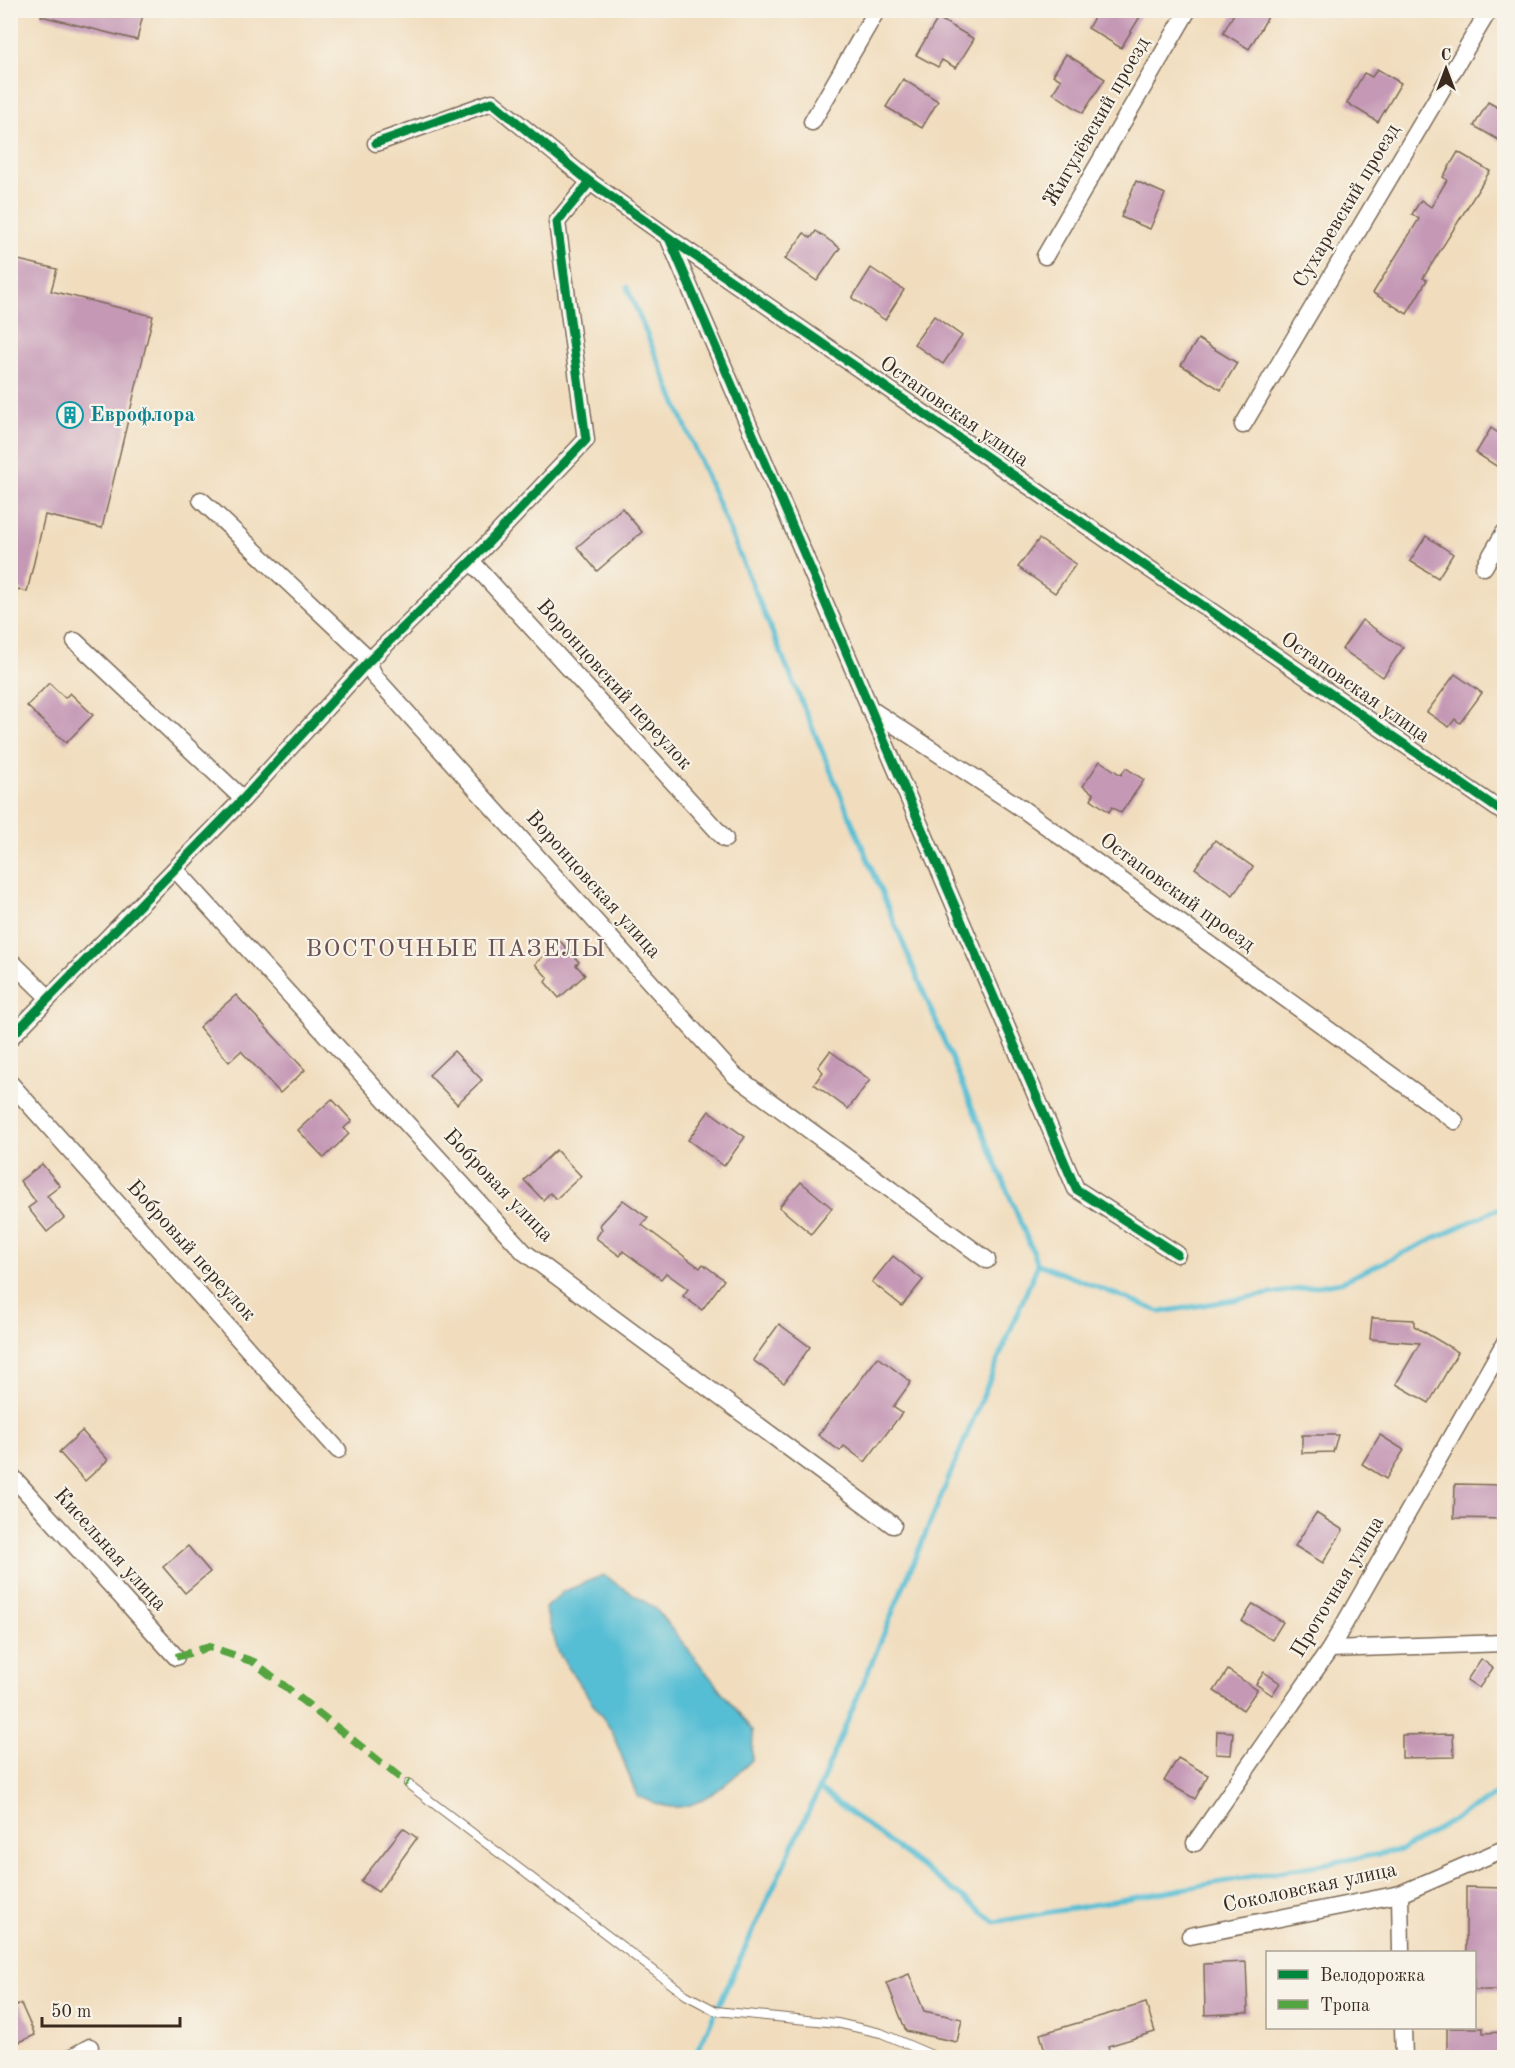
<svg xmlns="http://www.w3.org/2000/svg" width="1515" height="2068" font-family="'Old Standard TT',serif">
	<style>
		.water { fill: #57bed4; stroke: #497479; stroke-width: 1.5 }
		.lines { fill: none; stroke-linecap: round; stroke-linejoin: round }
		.stream { stroke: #57bed4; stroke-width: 5 }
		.building { fill: #c599b6 }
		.service-casing { stroke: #7b6956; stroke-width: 10 }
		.minor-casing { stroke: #7b6956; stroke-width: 19 }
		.service { stroke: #fff; stroke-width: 8 }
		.minor { stroke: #fff; stroke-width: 16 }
		.quiet { stroke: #54a441; stroke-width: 8; stroke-dasharray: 15 8; stroke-linecap: butt }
		.cycleway-casing { stroke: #f7f3e8; stroke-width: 13 }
		.cycleway { stroke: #00873e; stroke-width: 9 }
		.labels { text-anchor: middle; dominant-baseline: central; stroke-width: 4.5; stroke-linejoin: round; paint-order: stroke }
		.street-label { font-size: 21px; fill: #3b2a1e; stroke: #f7f3e8 }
		.culture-label { font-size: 21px; font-weight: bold; fill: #0d838f; stroke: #f7f3e8; text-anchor: start }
		.quarter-label { font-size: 24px; letter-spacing: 1.5px; fill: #6b5153; stroke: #f7f3e8 }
	</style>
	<rect width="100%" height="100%" fill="#f7f3e8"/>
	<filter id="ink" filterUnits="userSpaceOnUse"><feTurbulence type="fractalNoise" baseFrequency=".0167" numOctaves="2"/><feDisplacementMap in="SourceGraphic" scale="12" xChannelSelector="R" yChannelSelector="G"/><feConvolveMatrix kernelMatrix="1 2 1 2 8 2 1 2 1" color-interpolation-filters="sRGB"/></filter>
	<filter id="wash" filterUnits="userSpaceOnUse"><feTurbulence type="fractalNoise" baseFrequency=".008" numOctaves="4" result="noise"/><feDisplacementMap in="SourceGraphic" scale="24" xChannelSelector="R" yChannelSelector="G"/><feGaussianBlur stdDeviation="1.35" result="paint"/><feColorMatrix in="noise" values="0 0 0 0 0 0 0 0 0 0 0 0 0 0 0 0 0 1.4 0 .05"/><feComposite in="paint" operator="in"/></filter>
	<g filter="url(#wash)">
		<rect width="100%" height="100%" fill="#f1ddbe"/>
		<path class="water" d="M603 1575 655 1608 753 1731 752 1760C733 1778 702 1809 673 1807 662 1807 648 1800 637 1796L612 1731 559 1654 545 1608 563 1592Z"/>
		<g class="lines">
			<g class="stream">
				<polyline points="627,287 1038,1264 819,1789 694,2058"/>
				<polyline points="1038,1264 1161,1312 1341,1282 1504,1206"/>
				<polyline points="819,1789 995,1922 1402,1850 1504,1790"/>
			</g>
		</g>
		<g id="blocks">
			<g class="building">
				<polygon points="42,10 144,10 137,40 41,16"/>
				<polygon points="1098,10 1133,10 1141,15 1121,48 1088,28"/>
				<polygon points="1236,10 1272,10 1249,49 1223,33"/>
				<polygon points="938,18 974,39 956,68 942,60 938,67 916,55"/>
				<polygon points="1066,54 1105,79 1083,113 1053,93 1061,80 1053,75"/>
				<polygon points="1377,69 1401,83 1378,122 1347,103 1364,73 1372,77"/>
				<polygon points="903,79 938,101 922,128 886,107"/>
				<polygon points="1488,102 1504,111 1504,143 1474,126"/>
				<polygon points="1458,152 1490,171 1423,278 1427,280 1407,314 1373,293 1419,219 1412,214 1421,200 1431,207 1447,180 1443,177"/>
				<polygon points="1136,181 1165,194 1150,229 1121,217"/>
				<polygon points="816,231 840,248 817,281 785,259 804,233 811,238"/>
				<polygon points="10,258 57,269 51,291 153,316 102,528 45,515 27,592 10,587"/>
				<polygon points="871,268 904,290 885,320 852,298"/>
				<polygon points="934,316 962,336 943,364 914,344"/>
				<polygon points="1198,339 1237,363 1221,390 1181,365"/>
				<polygon points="1491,428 1504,437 1504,471 1476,453"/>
				<polygon points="622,508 642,532 597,571 577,547"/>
				<polygon points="1426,536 1453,554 1438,578 1410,561"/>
				<polygon points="1039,539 1076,564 1055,593 1018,567"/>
				<polygon points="1362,620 1403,648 1383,677 1342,649"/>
				<polygon points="1455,674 1482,693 1460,723 1455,719 1449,727 1427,712"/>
				<polygon points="49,683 65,698 70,693 93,715 66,743 27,706"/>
				<polygon points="1100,761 1121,775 1126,768 1144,780 1121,813 1112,807 1109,812 1091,799 1094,794 1083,786"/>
				<polygon points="1215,840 1253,867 1233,895 1195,868"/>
				<polygon points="560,941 579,962 576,965 585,975 559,998 545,982 548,978 535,964"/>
				<polygon points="236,995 305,1070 280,1093 241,1051 229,1062 199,1027"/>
				<polygon points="454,1051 482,1080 457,1104 429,1075"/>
				<polygon points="830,1051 870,1080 848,1109 814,1084 823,1072 818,1067"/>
				<polygon points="332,1099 352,1121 344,1128 349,1134 324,1158 298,1130"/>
				<polygon points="709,1111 745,1137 724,1166 688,1140"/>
				<polygon points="556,1150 581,1176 556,1199 550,1193 543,1200 524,1180"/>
				<polygon points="42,1164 60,1186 47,1196 64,1218 47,1232 28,1208 36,1202 20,1181"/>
				<polygon points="801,1182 832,1208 811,1234 779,1207"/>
				<polygon points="623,1200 648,1218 642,1225 700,1268 703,1264 724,1280 702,1310 683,1296 688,1289 666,1273 661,1279 623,1251 620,1256 596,1238 602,1229 600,1225"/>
				<polygon points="893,1256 923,1280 902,1306 872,1282"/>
				<polygon points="1372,1318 1414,1320 1414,1326 1458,1352 1429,1403 1396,1384 1420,1343 1370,1339"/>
				<polygon points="779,1324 810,1347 784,1383 753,1360"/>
				<polygon points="878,1357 911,1382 893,1407 902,1413 865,1462 844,1446 840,1451 818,1435"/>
				<polygon points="82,1431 108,1460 85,1481 59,1452"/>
				<polygon points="1302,1435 1338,1435 1333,1452 1302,1453"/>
				<polygon points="1380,1435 1404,1450 1386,1479 1362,1464"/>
				<polygon points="1455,1484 1504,1485 1504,1519 1454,1518"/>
				<polygon points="1316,1513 1343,1530 1323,1563 1295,1546"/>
				<polygon points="188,1546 210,1572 185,1593 163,1567"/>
				<polygon points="1253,1604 1283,1622 1272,1640 1242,1621"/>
				<polygon points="1481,1659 1493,1668 1479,1688 1467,1680"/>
				<polygon points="1228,1670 1257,1690 1243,1710 1214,1691"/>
				<polygon points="1264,1672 1280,1683 1272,1695 1256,1684"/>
				<polygon points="1217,1731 1233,1732 1231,1755 1216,1754"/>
				<polygon points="1453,1734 1454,1757 1402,1758 1402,1735"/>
				<polygon points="1178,1758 1208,1775 1195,1799 1164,1781"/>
				<polygon points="403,1828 417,1838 378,1892 361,1881"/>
				<polygon points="1466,1887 1504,1888 1504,1934 1501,1934 1501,1990 1474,1990 1474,1953 1466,1953"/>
				<polygon points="1246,1962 1248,2013 1205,2015 1204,1964"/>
				<polygon points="909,1974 924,2011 962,2019 957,2042 906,2031 887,1983"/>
				<polygon points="1146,2003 1155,2032 1108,2046 1111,2058 1047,2058 1040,2034"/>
				<polygon points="21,2004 35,2035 10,2046 10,2008"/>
				<polygon points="1447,2028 1483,2028 1483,2033 1504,2032 1504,2058 1447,2058"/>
			</g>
		</g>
	</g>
	<g filter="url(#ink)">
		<use href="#blocks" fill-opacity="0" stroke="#7b6956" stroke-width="1.5"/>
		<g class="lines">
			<defs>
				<polyline id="service" points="408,1784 686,1995 716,2011 837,2023 881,2033 939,2058"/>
				<g id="minor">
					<polyline points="812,122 877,10"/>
					<polyline points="376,143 492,102 590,182 669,238 1504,813"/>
					<polyline points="669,239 1076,1189 1177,1254"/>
					<polyline points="1045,256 1188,10"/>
					<polyline points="1243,425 1489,10"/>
					<polyline points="201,500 364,654 375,677 734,1075 987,1260"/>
					<polyline points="471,561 725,839"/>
					<polyline points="1484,567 1504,533"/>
					<polyline points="75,641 243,799"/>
					<polyline points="869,708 1024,810 1455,1121"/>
					<polyline points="175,869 524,1252 893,1525"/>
					<polyline points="10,960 48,997"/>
					<polyline points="10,1038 243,799 368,662 471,561 586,440 557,222 590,182"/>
					<polyline points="10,1083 338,1450"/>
					<polyline points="10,1474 176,1657"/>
					<polyline points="1330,1649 1504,1643"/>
					<polyline points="1195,1843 1330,1649 1504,1344"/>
					<polyline points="1400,1894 1401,1952"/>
					<polyline points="1190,1936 1400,1894 1504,1849"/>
					<polyline points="1403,2028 1404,2058"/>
					<polyline points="70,2058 90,2047"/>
				</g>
			</defs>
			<use href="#service" class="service-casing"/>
			<use href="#minor" class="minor-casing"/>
			<use href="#service" class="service"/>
			<use href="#minor" class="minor"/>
			<polyline class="quiet" points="176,1657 209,1647 254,1662 408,1784"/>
			<defs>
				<g id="cycleway">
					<polyline points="376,143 492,102 590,182 669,238 1504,813"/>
					<polyline points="669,238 1076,1189 1177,1254"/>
					<polyline points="10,1038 243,799 368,662 471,561 586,440 557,222 590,182"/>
				</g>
			</defs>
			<use href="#cycleway" class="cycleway-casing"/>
			<use href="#cycleway" class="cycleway"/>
		</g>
	</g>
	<defs>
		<symbol id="building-ring" viewBox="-11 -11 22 22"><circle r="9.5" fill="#f7f3e8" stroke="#0f9aa8" stroke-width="1.5"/><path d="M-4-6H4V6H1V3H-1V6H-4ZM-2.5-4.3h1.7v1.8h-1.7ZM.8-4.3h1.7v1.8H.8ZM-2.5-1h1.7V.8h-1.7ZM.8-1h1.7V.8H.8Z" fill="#0f9aa8"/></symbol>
	</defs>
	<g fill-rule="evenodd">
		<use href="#building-ring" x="55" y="400" width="30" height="30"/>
	</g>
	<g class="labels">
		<g class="street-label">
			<text transform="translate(1097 122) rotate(-60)">Жигулёвский проезд</text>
			<text transform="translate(1347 206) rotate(-59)">Сухаревский проезд</text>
			<text transform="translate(954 412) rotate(35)">Остаповская улица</text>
			<text transform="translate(614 685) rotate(48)">Воронцовский переулок</text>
			<text transform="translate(1355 688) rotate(35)">Остаповская улица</text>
			<text transform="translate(593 885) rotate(48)">Воронцовская улица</text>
			<text transform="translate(1177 893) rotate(36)">Остаповский проезд</text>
			<text transform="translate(498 1186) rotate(46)">Бобровая улица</text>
			<text transform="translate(191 1251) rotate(48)">Бобровый переулок</text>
			<text transform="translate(110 1550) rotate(48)">Кисельная улица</text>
			<text transform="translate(1338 1587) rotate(-59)">Проточная улица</text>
			<text transform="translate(1310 1888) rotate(-12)">Соколовская улица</text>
		</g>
		<g class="culture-label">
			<text x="90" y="415">Еврофлора</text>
		</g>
		<g class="quarter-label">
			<text x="456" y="950">ВОСТОЧНЫЕ ПАЗЕЛЫ</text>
		</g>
	</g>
	<rect width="1515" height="2068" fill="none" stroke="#f7f3e8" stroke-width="36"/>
	<rect x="1266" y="1951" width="210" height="78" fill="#f7f3e8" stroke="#aca397" stroke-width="1.5"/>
	<rect x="1278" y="1970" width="30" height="9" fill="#00873e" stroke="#aca397" stroke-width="1.5"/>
	<text x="1320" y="1981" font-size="18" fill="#3b2a1e">Велодорожка</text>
	<rect x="1278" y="2000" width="30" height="9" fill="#54a441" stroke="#aca397" stroke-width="1.5"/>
	<text x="1320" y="2011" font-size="18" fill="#3b2a1e">Тропа</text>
	<g transform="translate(1446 69)" stroke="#f7f3e8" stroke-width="4.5" paint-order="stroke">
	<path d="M0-4.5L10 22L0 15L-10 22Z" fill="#3b2a1e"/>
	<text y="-9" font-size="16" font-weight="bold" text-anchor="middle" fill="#3b2a1e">С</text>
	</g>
	<path d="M42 2017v9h138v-9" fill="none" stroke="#3b2a1e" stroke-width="3"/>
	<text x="51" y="2017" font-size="18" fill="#3b2a1e" stroke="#f7f3e8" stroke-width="4.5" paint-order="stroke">50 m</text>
</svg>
